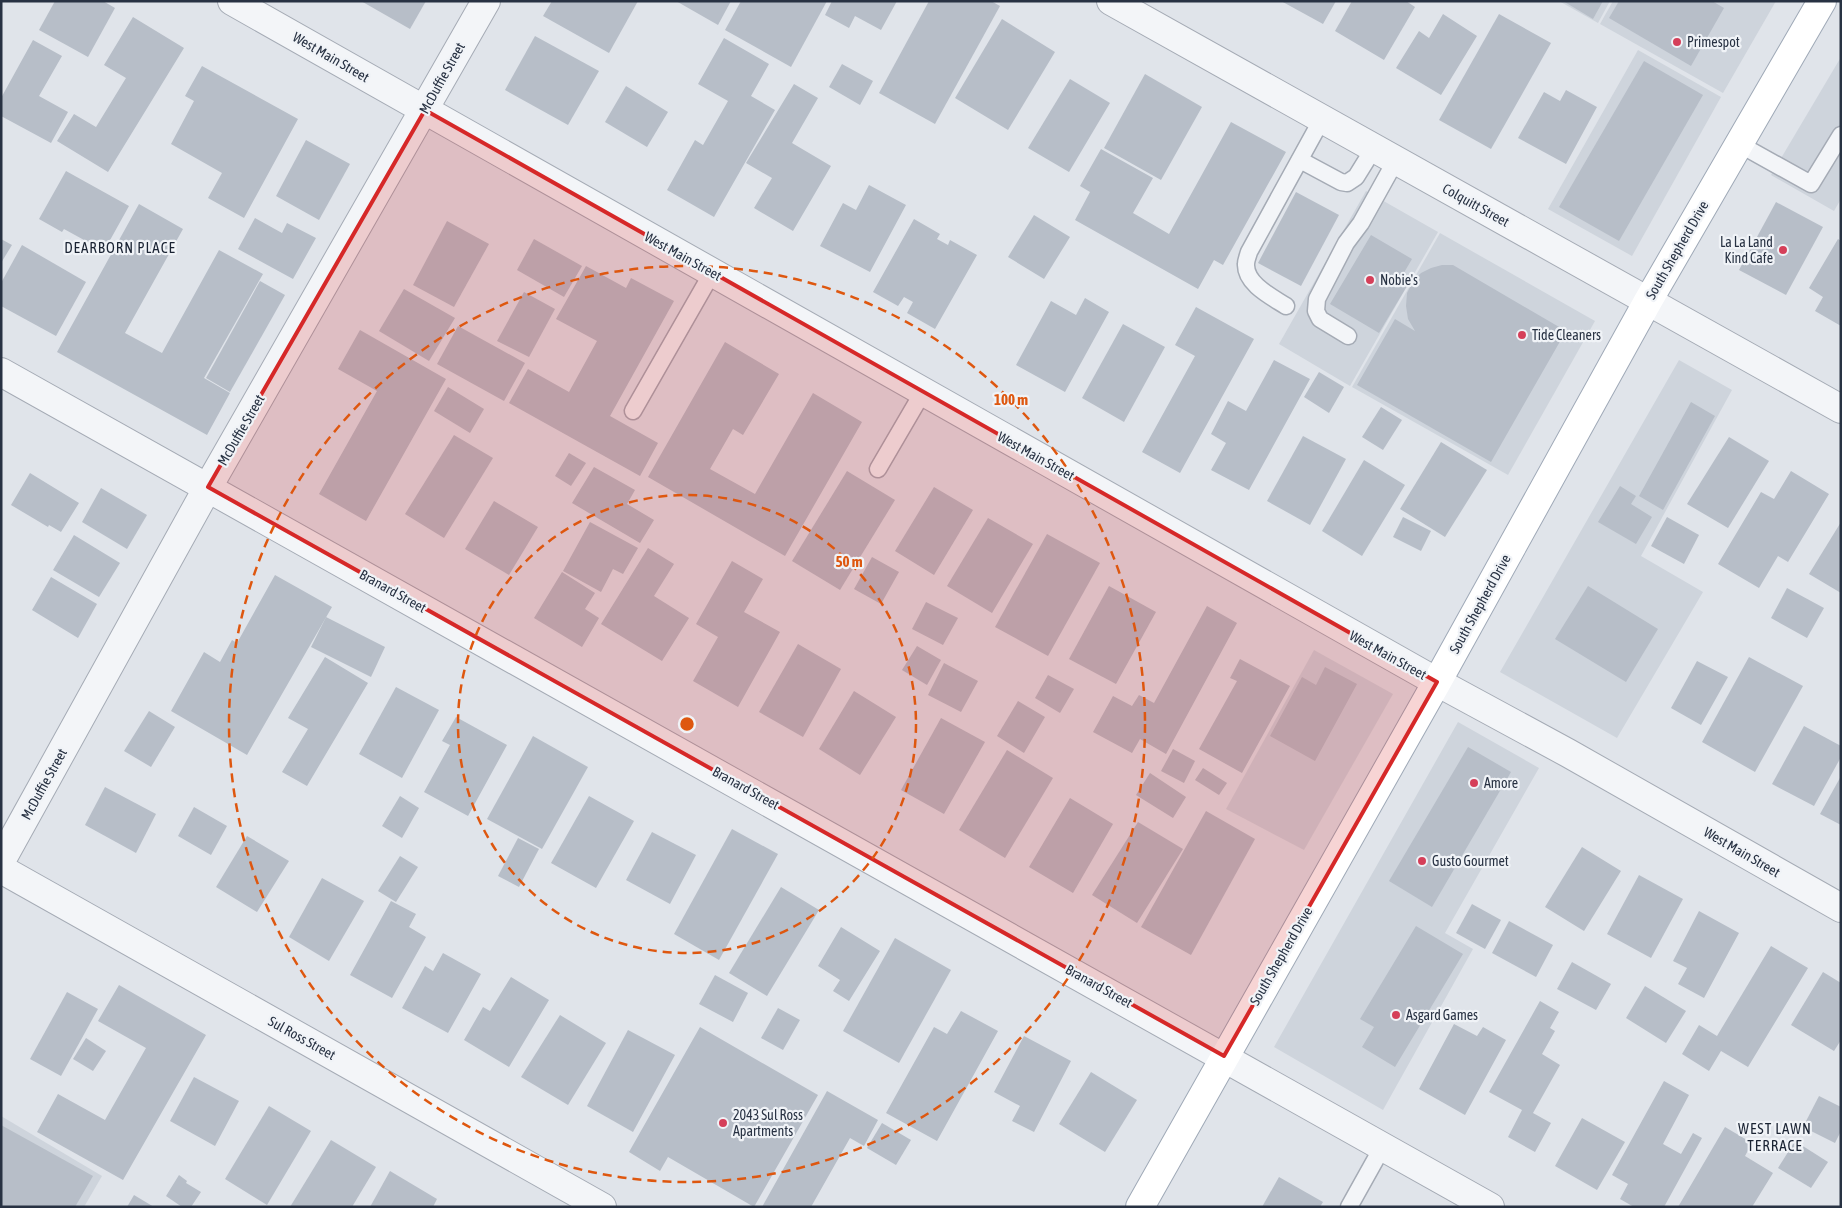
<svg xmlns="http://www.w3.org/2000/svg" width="1842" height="1208" font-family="'Asap Condensed',sans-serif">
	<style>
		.built { fill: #ced4dc }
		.building { fill: #b7bec8 }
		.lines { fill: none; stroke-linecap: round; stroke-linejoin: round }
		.service-casing { stroke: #a5abb5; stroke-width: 19 }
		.minor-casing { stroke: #a5abb5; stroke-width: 30 }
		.primary-casing { stroke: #9fa9b7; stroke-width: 30 }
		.service { stroke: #f3f5f8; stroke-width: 16 }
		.minor { stroke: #f3f5f8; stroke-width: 28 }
		.primary { stroke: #fff; stroke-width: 28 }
		.marked { fill: #d62828; fill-opacity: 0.2; stroke: #d62828; stroke-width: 4; stroke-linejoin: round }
		.ring { fill: none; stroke: #de570f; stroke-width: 2.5; stroke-dasharray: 9 6 }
		.poi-dot { fill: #d53f59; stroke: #f0f3f7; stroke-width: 2 }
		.labels { text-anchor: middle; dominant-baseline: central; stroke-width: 4.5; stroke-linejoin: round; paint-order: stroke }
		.poi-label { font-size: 14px; fill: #283243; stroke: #f0f3f7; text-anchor: start }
		.street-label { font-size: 14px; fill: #283243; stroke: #f0f3f7 }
		.neighbourhood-label { font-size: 15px; letter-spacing: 1px; fill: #1a2333; stroke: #f0f3f7 }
		.centre { fill: #de570f; stroke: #f0f3f7; stroke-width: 2.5 }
		.ring-label { font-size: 15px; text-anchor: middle; font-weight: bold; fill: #de570f; stroke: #f0f3f7; stroke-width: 4.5; stroke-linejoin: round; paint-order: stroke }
	</style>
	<rect width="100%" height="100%" fill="#e0e4ea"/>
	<g class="built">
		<polygon points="1559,1 1610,1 1598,23"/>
		<polygon points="1613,1 1776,1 1723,93 1600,24"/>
		<polygon points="1638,50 1721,97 1632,256 1548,209"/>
		<polygon points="1841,57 1841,199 1834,211 1771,175"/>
		<polygon points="1366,191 1438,232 1350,386 1279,344"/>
		<polygon points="1440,233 1595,321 1508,475 1352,387"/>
		<polygon points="1679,360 1732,390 1641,556 1703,592 1617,738 1500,672"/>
		<polygon points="1314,650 1393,694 1304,850 1226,809"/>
		<polygon points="1458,722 1539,768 1445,933 1473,949 1383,1110 1274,1047"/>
		<polygon points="1,1116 102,1176 84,1207 1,1207"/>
	</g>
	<g class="building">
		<polygon points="55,1 103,1 115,8 88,57 39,30"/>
		<polygon points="361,1 426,1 410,29"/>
		<polygon points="552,1 638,1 609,53 543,16"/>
		<polygon points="676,1 731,1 718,25"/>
		<polygon points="741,1 827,1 791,67 725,30"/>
		<polygon points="832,1 897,1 881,30 855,16 849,28 825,15"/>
		<polygon points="929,1 991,1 1000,6 935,124 879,93"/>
		<polygon points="1281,1 1336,1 1323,24"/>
		<polygon points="1352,1 1406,1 1415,7 1384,60 1335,31"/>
		<polygon points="1563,1 1603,1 1593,19"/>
		<polygon points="1619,1 1712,1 1724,8 1691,66 1609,18"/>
		<polygon points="1443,14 1477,36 1441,95 1396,68 1419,31 1429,38"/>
		<polygon points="1499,14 1551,43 1491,149 1439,120"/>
		<polygon points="133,17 184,48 108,172 57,141 74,114 96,127 126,78 104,65"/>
		<polygon points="1002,19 1055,52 1008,130 955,98"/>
		<polygon points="535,36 599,71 568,125 505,90"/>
		<polygon points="724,38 769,64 751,96 775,110 714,217 667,190 695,140 703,145 728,101 698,84"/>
		<polygon points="33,40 62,56 39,96 68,112 51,143 1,116 1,98"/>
		<polygon points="1644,61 1703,95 1619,241 1559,207"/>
		<polygon points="842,64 873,81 860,105 829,87"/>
		<polygon points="202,66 298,119 244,218 208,198 222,173 171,144 194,101 185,96"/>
		<polygon points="1145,74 1202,107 1161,180 1104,148"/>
		<polygon points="1070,79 1110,103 1069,172 1028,148"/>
		<polygon points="794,84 818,98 792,143 831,166 793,231 754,208 772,178 746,163"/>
		<polygon points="626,86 668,112 647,147 605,122"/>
		<polygon points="1566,90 1597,107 1566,164 1518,138 1544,92 1560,101"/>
		<polygon points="1231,122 1286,152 1223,265 1214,260 1198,289 1075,220 1090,192 1080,186 1101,149 1153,178 1133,213 1169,234"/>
		<polygon points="306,140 350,164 319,220 276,196"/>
		<polygon points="66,171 129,206 104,251 64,229 62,232 39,219"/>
		<polygon points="869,185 906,205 870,272 820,246 843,203 856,210"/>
		<polygon points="1296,192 1339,215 1301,286 1258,263"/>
		<polygon points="1776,202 1823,227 1786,295 1739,270"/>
		<polygon points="139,204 183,229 125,333 162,353 219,250 263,274 204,378 230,393 207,435 57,352"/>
		<polygon points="1034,215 1070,237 1044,279 1008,257"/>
		<polygon points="255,218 282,233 287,223 316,238 293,279 238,249"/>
		<polygon points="914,219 940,234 937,239 948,245 950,240 977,255 935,329 907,313 913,302 904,297 898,306 873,292"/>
		<polygon points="447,221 489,244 454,307 413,285"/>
		<polygon points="1371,235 1412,259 1402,276 1410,281 1379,333 1330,304"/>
		<polygon points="1,239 12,245 1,263"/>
		<polygon points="534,239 582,266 564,297 517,270"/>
		<polygon points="1838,239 1841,241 1841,326 1815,311 1823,297 1809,288"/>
		<polygon points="22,245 86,282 56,336 1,306 1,283"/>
		<polygon points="1442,265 1453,265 1566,331 1491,462 1357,385 1395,319 1415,331 1408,319 1406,306 1407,293 1413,281 1421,273 1431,268"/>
		<polygon points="586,266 626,288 631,278 674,301 610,416 658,443 640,476 509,403 528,369 569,392 597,341 556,319"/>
		<polygon points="260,281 285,295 230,392 206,378"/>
		<polygon points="404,289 455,318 429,361 379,331"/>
		<polygon points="524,292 555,309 529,357 497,341"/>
		<polygon points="1085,298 1109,312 1065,392 1016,365 1051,301 1076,315"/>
		<polygon points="1196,307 1254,339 1180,473 1142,452 1195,356 1175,345"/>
		<polygon points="1123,324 1165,347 1124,422 1082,398"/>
		<polygon points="458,326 525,363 504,401 437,364"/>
		<polygon points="360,330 446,379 366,521 319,494 377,391 338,369"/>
		<polygon points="725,342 779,374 743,435 733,429 710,469 755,494 813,393 862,422 785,556 648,477"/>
		<polygon points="1274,360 1310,379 1249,490 1211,470 1226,443 1211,434 1228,401 1246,411"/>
		<polygon points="1319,372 1344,387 1329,413 1304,397"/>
		<polygon points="448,387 484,409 470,433 434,411"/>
		<polygon points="1691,402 1715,416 1663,510 1639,496"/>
		<polygon points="1381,407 1402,420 1383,450 1362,437"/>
		<polygon points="454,435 493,458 444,538 405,514"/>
		<polygon points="1303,436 1346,459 1310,525 1267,501"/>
		<polygon points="1729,437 1769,461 1728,528 1687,504"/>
		<polygon points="1441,442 1487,470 1445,537 1400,509"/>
		<polygon points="569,453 586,463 571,486 555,476"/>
		<polygon points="1364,460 1405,485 1362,556 1322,531"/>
		<polygon points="594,467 635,490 627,504 654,520 640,543 572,503"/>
		<polygon points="847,471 895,500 840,590 792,561"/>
		<polygon points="1791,471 1829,494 1788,562 1778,556 1759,588 1718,564 1761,492 1774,499"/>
		<polygon points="30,473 79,503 61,532 49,525 48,527 11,505"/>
		<polygon points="1620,486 1636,496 1631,504 1652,517 1636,544 1598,522"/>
		<polygon points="934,487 973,510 934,575 895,551"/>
		<polygon points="101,488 147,515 127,549 82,522"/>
		<polygon points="494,501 538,527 509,575 465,549"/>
		<polygon points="1403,517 1431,531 1421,551 1393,537"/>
		<polygon points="1667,517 1699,535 1684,564 1651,546"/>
		<polygon points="988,518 1033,544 992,613 947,586"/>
		<polygon points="590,522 638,548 623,574 613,569 601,592 563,571"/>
		<polygon points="1841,522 1841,593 1809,574"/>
		<polygon points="1047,534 1100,563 1048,656 995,627"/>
		<polygon points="74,535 120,563 99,597 53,570"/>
		<polygon points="648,548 674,564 654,596 689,618 662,661 601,624"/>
		<polygon points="872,557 899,572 881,604 854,589"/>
		<polygon points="732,561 763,579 744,612 780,632 738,707 693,681 718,637 696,624"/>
		<polygon points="562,572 595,593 585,609 599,618 582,647 534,618"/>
		<polygon points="275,575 332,607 247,755 171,711 204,652 220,662 232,640 237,643"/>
		<polygon points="51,577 97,604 78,638 32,610"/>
		<polygon points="1109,586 1156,612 1116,684 1069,659"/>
		<polygon points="1588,586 1658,629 1626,682 1555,639"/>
		<polygon points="1787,588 1824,608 1807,638 1771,618"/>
		<polygon points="926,602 958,618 943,645 912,629"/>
		<polygon points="1207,606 1237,623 1166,754 1140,739 1132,753 1093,732 1113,696 1132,706 1139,695 1154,703"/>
		<polygon points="326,617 385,647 371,677 311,647"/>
		<polygon points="798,644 841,669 803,737 759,712"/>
		<polygon points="917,646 941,660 927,685 902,670"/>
		<polygon points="325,657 368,683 307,786 282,772 308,729 288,718"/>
		<polygon points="1749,657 1803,686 1755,772 1702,742"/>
		<polygon points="1240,659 1290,686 1242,773 1199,749 1237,681 1230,678"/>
		<polygon points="1697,661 1728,677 1701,725 1671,708"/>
		<polygon points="944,663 978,681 961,712 928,695"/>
		<polygon points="1325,667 1357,684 1315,761 1270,736 1302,677 1316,685"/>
		<polygon points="1048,675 1074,689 1060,713 1035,698"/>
		<polygon points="396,687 439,710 402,778 359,754"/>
		<polygon points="854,691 896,717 860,775 819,749"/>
		<polygon points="1018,701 1045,717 1024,753 997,736"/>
		<polygon points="149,711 175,727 151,767 124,751"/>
		<polygon points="456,717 507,745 468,816 424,792 450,745 442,741"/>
		<polygon points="941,718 985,742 944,814 901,790"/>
		<polygon points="1804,726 1841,746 1841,757 1814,806 1772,784"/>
		<polygon points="533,736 588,767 542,849 487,819"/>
		<polygon points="1468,747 1511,772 1432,907 1389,881"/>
		<polygon points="1173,749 1195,761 1184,783 1161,771"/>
		<polygon points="1007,750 1053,778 1005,858 959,830"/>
		<polygon points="1203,768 1227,783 1219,795 1195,780"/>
		<polygon points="1150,773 1186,797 1173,818 1136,795"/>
		<polygon points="1841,776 1841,825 1820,814"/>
		<polygon points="105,787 156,814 136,853 85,825"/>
		<polygon points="400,796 419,808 402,838 382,826"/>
		<polygon points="589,796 634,821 596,888 551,863"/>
		<polygon points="1070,798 1113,824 1073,893 1029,867"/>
		<polygon points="194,807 227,826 211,855 178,836"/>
		<polygon points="1206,811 1255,839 1191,955 1141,927"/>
		<polygon points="1138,822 1183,849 1137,923 1092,895"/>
		<polygon points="732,829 778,854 719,960 674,934"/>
		<polygon points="652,832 696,855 670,904 626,880"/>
		<polygon points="247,836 289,861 257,912 216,887"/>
		<polygon points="518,838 539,849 519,887 498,876"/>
		<polygon points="1582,847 1621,871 1584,931 1545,907"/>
		<polygon points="400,856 418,867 396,902 378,891"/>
		<polygon points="1639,875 1683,899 1651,958 1607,934"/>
		<polygon points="322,878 364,901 329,961 289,937"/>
		<polygon points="781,887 819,910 767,996 729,973"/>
		<polygon points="391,901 416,914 409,927 426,937 392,998 350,975"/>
		<polygon points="1472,904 1501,920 1485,949 1456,933"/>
		<polygon points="1699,911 1739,933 1704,998 1678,984 1687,968 1673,961"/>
		<polygon points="1509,921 1553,945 1536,977 1492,953"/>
		<polygon points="1416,926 1463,954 1395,1067 1362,1047 1374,1027 1360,1019"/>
		<polygon points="841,927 880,951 849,1001 833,991 840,980 818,966"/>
		<polygon points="895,938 951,970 899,1063 843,1031"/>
		<polygon points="1771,946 1808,968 1748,1067 1721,1051 1709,1071 1682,1054 1699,1025 1717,1036"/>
		<polygon points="443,953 481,974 448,1033 402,1008 425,966 433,971"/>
		<polygon points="1572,962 1611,984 1596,1010 1557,989"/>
		<polygon points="1823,972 1841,983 1841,1040 1834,1051 1791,1025"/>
		<polygon points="715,975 748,993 733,1022 699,1004"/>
		<polygon points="511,977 549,1000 509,1067 464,1040 483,1007 490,1011"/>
		<polygon points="119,985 206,1035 123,1180 37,1132 58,1094 105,1120 146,1048 98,1021"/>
		<polygon points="1645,986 1686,1011 1666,1043 1626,1018"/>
		<polygon points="67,992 98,1009 61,1076 30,1059"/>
		<polygon points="1540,1001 1559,1012 1550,1028 1555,1031 1542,1054 1560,1065 1533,1113 1551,1123 1535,1152 1508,1137 1522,1110 1489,1092"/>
		<polygon points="778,1008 800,1020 783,1050 761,1038"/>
		<polygon points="961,1011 998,1031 937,1141 886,1113 934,1027 947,1034"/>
		<polygon points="560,1015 606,1043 568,1105 521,1077"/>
		<polygon points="1454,1024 1477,1036 1483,1027 1506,1040 1465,1115 1419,1089"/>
		<polygon points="700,1027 818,1095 754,1207 668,1157 660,1171 629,1152"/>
		<polygon points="628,1030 675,1055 633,1132 587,1106"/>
		<polygon points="1024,1036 1071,1061 1034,1132 1012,1121 1020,1106 994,1092"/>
		<polygon points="86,1038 106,1051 93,1071 73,1059"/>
		<polygon points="1091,1072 1137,1100 1105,1152 1059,1124"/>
		<polygon points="194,1077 239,1101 215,1146 170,1121"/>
		<polygon points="1664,1081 1689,1095 1663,1144 1681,1154 1693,1133 1702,1138 1664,1207 1634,1207 1620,1199 1628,1184 1612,1175"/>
		<polygon points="827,1091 878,1120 864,1146 850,1138 811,1207 762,1207"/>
		<polygon points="1819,1096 1841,1107 1841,1131 1835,1143 1803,1127"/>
		<polygon points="269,1106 311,1131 267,1205 225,1179"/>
		<polygon points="1582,1118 1625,1142 1597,1190 1555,1166"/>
		<polygon points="882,1123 911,1140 896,1165 867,1148"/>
		<polygon points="1,1125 93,1176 75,1207 1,1207"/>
		<polygon points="1725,1127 1752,1143 1745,1156 1773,1173 1752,1207 1678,1207"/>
		<polygon points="331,1140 376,1167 352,1207 290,1207"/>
		<polygon points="1795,1141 1828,1162 1811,1188 1778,1168"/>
		<polygon points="390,1171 437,1199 433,1207 370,1207"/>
		<polygon points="179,1175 187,1181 186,1183 201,1192 191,1207 182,1207 166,1196"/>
		<polygon points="1279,1177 1323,1202 1320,1207 1262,1207"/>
		<polygon points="134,1195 154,1207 127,1207"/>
	</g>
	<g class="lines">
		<defs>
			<g id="service">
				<polyline points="1739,144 1811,184 1841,135"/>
				<polyline points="1300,160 1341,182 1347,183 1356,177 1374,148"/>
				<path d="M1286 306C1272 297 1245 284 1246 264 1246 260 1248 256 1249 252L1322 119"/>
				<polyline points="1348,336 1320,319 1316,311 1317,299 1346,243 1361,223 1396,160"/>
				<polyline points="633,411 712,273"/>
				<polyline points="878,469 923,392"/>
				<polyline points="1349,1207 1383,1146"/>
			</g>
			<g id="minor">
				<polyline points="232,1 1437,682 1568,753 1841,908"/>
				<polyline points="1111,1 1841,409"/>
				<polyline points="1,372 1490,1207"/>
				<polyline points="1,861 208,487 486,1"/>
				<polyline points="1,869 602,1207"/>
			</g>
			<polyline id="primary" points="1140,1207 1437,682 1648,301 1822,1"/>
		</defs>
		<use href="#service" class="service-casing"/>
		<use href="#minor" class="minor-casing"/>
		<use href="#primary" class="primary-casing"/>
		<use href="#service" class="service"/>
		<use href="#minor" class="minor"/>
		<use href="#primary" class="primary"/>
	</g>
	<path class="marked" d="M425 110 1437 682 1224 1056 208 487Z"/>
	<g class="ring">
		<circle cx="687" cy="724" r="229"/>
		<circle cx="687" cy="724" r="458"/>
	</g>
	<g class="poi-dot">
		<circle cx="1677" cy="42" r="5"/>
		<circle cx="1783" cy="250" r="5"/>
		<circle cx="1370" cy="280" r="5"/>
		<circle cx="1522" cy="335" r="5"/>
		<circle cx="1474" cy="783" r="5"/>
		<circle cx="1422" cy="861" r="5"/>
		<circle cx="1396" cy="1015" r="5"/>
		<circle cx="723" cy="1123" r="5"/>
	</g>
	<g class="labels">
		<g class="poi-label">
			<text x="1687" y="42">Primespot</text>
			<text x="1773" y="242" text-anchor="end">La La Land<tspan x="1773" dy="16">Kind Cafe</tspan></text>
			<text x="1380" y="280">Nobie's</text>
			<text x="1532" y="335">Tide Cleaners</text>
			<text x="1484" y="783">Amore</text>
			<text x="1432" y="861">Gusto Gourmet</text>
			<text x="1406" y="1015">Asgard Games</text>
			<text x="733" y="1115">2043 Sul Ross<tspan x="733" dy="16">Apartments</tspan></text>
		</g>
		<g class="street-label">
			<text transform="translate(331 57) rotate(30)">West Main Street</text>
			<text transform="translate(442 78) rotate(-61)">McDuffie Street</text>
			<text transform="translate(1476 205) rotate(29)">Colquitt Street</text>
			<text transform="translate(1677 250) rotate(-60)">South Shepherd Drive</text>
			<text transform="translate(683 256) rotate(29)">West Main Street</text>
			<text transform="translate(241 430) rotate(-60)">McDuffie Street</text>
			<text transform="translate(1036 456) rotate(29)">West Main Street</text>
			<text transform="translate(393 591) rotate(29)">Branard Street</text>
			<text transform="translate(1480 604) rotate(-61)">South Shepherd Drive</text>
			<text transform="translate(1388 655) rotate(29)">West Main Street</text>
			<text transform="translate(44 784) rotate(-61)">McDuffie Street</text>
			<text transform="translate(746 788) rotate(29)">Branard Street</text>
			<text transform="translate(1742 852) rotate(30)">West Main Street</text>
			<text transform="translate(1281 956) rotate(-60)">South Shepherd Drive</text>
			<text transform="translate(1099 986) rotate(29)">Branard Street</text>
			<text transform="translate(302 1038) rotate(29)">Sul Ross Street</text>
		</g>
		<g class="neighbourhood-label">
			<text x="120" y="247">DEARBORN PLACE</text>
			<text x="1775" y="1128">WEST LAWN<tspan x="1775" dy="17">TERRACE</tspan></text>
		</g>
	</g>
	<circle cx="687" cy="724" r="8" class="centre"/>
	<g class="ring-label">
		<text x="1011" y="405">100 m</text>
		<text x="849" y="567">50 m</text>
	</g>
	<rect width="1842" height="1208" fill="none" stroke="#283243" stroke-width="5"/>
</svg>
